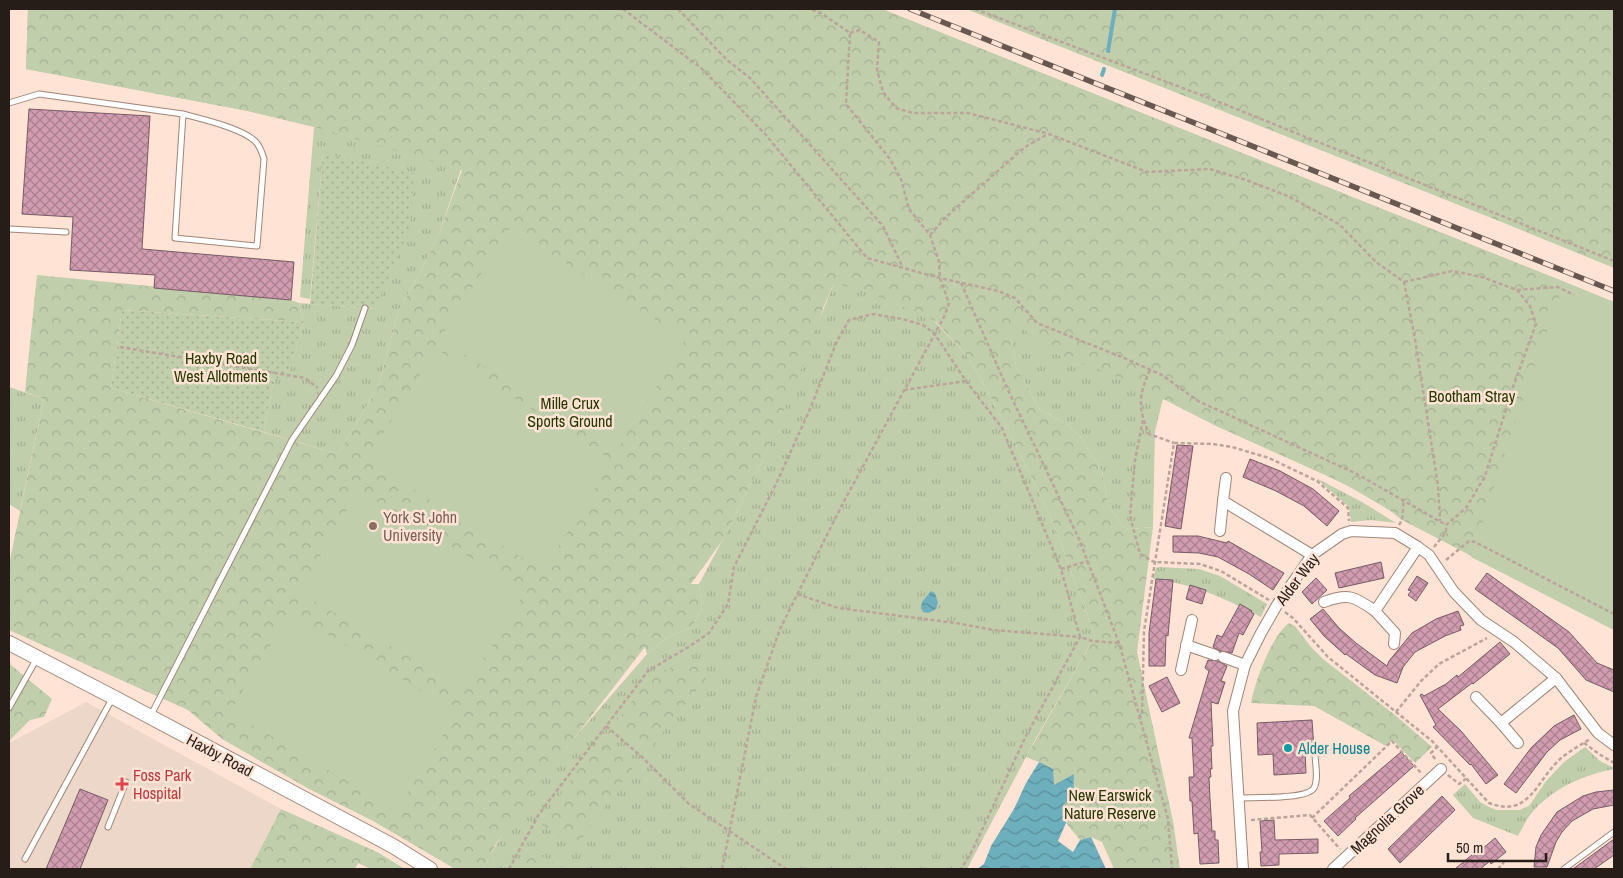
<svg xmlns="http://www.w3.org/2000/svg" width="1623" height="878" font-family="'Archivo Narrow',sans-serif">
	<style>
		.medical { fill: #ecd7c9 }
		.grass { fill: url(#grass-tufts) }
		.forest { fill: url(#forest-crowns) }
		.garden { fill: url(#garden-dots) }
		.pitch { fill: #c0ceac }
		.water { fill: url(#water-waves) }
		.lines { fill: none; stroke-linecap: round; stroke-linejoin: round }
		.stream { stroke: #6eafbe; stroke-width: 4 }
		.building { fill: url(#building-cross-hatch); stroke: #755b65 }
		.lane-casing { stroke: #9f8678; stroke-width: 7 }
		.street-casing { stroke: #9f8678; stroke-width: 12 }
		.secondary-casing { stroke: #9f8678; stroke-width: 16 }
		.path { stroke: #bba499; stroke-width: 2.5; stroke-dasharray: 4 2.5; stroke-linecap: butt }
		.lane { stroke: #fff; stroke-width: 5 }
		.street { stroke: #fff; stroke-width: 10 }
		.secondary { stroke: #fff; stroke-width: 14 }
		.rail-casing { stroke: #685850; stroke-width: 5.5 }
		.rail { stroke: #ffe3d4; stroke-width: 4; stroke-dasharray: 11; stroke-linecap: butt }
		.education-dot { fill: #8d6e63; stroke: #ffe3d4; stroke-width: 2 }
		.culture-dot { fill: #0f9aa8; stroke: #ffe3d4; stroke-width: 2 }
		.health-dot { fill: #e0444e; stroke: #ffe3d4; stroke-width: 2 }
		.labels { text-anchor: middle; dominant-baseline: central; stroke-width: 5; stroke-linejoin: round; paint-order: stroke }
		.park-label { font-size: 16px; fill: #263700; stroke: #ffe3d4 }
		.education-label { font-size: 16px; fill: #785e54; stroke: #ffe3d4; text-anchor: start }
		.street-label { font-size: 16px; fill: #271d18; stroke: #ffe3d4 }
		.culture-label { font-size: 16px; fill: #0d838f; stroke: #ffe3d4; text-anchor: start }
		.health-label { font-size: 16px; fill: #be3a42; stroke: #ffe3d4; text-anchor: start }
	</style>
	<defs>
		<pattern id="grass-tufts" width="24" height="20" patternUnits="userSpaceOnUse" patternTransform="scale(1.25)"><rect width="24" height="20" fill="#c0ceac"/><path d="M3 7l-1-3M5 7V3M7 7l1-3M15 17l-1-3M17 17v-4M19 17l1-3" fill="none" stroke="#a5b093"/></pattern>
		<pattern id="forest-crowns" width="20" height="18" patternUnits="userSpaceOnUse" patternTransform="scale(1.25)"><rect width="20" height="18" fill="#c0ceac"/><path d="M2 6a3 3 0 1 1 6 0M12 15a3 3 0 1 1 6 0" fill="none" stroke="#a5b093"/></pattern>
		<pattern id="garden-dots" width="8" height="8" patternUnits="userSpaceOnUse" patternTransform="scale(1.25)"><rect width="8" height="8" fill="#c0ceac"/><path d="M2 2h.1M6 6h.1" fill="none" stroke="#a5b093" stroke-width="1.8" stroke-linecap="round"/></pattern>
		<pattern id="water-waves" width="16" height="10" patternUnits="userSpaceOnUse" patternTransform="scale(1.25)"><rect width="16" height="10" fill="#6eafbe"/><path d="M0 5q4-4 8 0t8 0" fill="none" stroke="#5a8e99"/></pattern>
		<pattern id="building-cross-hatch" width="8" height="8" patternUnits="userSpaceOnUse" patternTransform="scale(1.25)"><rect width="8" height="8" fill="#d29cb0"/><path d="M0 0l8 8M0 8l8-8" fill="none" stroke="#aa7f8e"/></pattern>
	</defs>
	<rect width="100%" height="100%" fill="#ffe3d4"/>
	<polygon class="medical" points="86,702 281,809 250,869 9,869 9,743"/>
	<g class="grass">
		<path d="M28 9H882L1565 282 1402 520C1369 492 1326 476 1288 458 1246 439 1204 420 1163 399L1155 431 1153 527 1129 529 1123 527 1108 505 1102 471 1081 438 1068 425 1040 410 1016 367 1011 335 934 321 969 358 1010 433 1051 517 1095 636 1035 740 967 869H483C524 789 589 722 647 654L665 639 692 627 702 607 699 584 722 541 763 460 834 283 529 195 461 169 440 231 420 273 399 310 378 387 338 454 264 432 274 378 287 379 303 322 299 303 375 309 323 153 310 299 300 297 314 127 248 111 26 69Z"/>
		<polygon points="9,387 44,399 20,511 9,504"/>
		<polygon points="1316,478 1362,502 1396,523 1371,520 1351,522 1349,507"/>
		<path d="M1159 567 1199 569 1220 576 1267 604 1261 617C1224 598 1194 584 1153 579L1156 568Z"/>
		<path d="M1585 747 1600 761 1614 768V769C1584 775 1556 787 1535 809 1528 816 1523 827 1518 836L1473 818 1453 795 1465 784 1480 802 1489 807 1497 810H1519L1529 806 1546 781 1564 762Z"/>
	</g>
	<g class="forest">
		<polygon points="28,9 882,9 1614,302 1614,630 1402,520 1391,511 1343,483 1216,426 1127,380 1039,348 1034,339 1020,325 1013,327 1011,335 1016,367 1040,410 1068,425 1081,438 1102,471 1108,505 1123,527 1129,529 1153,527 1137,652 1173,821 1180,869 1114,869 1102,842 1091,837 1080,840 1066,823 1063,805 1074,775 1054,785 1039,762 1026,757 1095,636 1051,517 1010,433 969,358 934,320 872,294 834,283 823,308 814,339 763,460 722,541 691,584 699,584 702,607 692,627 665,639 647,654 645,647 534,790 496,844 483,869 455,869 373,821 309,789 222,739 188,710 9,630 9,564 44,399 25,392 37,275 291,300 299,303 303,322 122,310 111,388 338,454 378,387 399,310 420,273 440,231 462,170 315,127 248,111 26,69"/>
		<polygon points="966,9 1614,9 1614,268 1509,225"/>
		<path d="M1289 623 1295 626 1311 647 1323 659 1395 715 1432 747 1415 763 1393 740 1386 746 1314 706 1251 703C1255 681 1272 635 1289 623Z"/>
		<polygon points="9,658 11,665 52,699 44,717 30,720 9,741"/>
		<polygon points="689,659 709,675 647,752 614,724 652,676"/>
		<polygon points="602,737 637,762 575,848 540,823"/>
		<polygon points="281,809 377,852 405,869 371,869 358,863 355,869 250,869"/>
		<polygon points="531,850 565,869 520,869"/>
	</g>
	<g class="garden">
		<polygon points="323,153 414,173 410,229 375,309 310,304"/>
		<polygon points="122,310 303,322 287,380 274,378 264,432 111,388"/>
	</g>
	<g class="pitch">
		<polygon points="510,228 686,339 617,450 440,339"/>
		<polygon points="1565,282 1614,302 1614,630 1471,557 1518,413"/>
		<polygon points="436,349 613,461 543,571 367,460"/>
		<polygon points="358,491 526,591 465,690 299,592"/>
		<polygon points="290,612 457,712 397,810 230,712"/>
	</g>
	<g class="water">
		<polygon points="931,591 935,593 938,603 935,610 928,613 923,612 921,608 922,602"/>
		<polygon points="1039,762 1053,769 1054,785 1074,774 1073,796 1063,805 1066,823 1058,841 1073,852 1080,840 1091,837 1106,869 977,869 984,864 991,846 1014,809 1026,783"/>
	</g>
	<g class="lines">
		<g class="stream">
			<polyline points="1108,51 1115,9"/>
			<polyline points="1102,75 1104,69"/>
		</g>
	</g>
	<g class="building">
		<polygon points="29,109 150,116 142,249 294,262 291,300 154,288 155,275 70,270 73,217 22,214"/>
		<polygon points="1177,445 1193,446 1181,529 1165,526"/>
		<polygon points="1250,459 1280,471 1313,489 1339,511 1327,526 1304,506 1276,491 1243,477"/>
		<polygon points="1173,536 1198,536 1227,543 1228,541 1284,573 1273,590 1249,574 1218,557 1199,553 1173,552"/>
		<polygon points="1381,562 1384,578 1339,588 1335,573"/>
		<polygon points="1487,573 1569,632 1597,663 1614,670 1614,692 1586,680 1558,648 1475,589"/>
		<polygon points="1417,576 1428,583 1416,601 1408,595 1411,591 1408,590"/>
		<polygon points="1316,578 1327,590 1312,604 1302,592"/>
		<polygon points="1156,579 1173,580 1168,636 1166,635 1165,666 1149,666 1149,633"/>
		<polygon points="1190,585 1206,590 1202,604 1186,599"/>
		<polygon points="1240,604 1252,611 1251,612 1254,614 1243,635 1239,633 1232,653 1220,651 1213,647 1217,635 1222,637"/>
		<polygon points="1323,609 1339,628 1356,643 1387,666 1389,661 1412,633 1436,619 1458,611 1464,625 1460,626 1461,630 1445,636 1415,652 1403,667 1397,683 1375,675 1346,654 1345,655 1324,636 1310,619"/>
		<polygon points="1500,642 1510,654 1473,684 1472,683 1438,709 1461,731 1498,775 1486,784 1471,764 1470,765 1433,727 1436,725 1420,695 1422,694 1424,696 1446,684 1457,675 1458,677"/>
		<polygon points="1208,660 1218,661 1227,666 1221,681 1225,682 1218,704 1211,702 1213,746 1211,746 1212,769 1210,769 1211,777 1209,777 1210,799 1212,831 1215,831 1215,840 1218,840 1219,863 1200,864 1198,833 1194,834 1192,801 1190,801 1189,777 1194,777 1192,738 1189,738 1209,671 1205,668"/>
		<polygon points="1167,677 1180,703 1162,712 1149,686"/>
		<polygon points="1574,715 1581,729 1560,740 1547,752 1516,793 1504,784 1531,748 1554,726"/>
		<polygon points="1312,720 1314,749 1305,751 1306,773 1274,775 1273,754 1258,755 1257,723"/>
		<polygon points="1401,752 1414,766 1355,818 1356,819 1338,836 1324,821 1350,798 1349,796"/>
		<polygon points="80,789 108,800 80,869 46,869"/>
		<polygon points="1614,790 1614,805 1593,809 1572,821 1562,832 1556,842 1547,867 1534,867 1536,847 1541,835 1557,812 1583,796 1596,792"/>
		<polygon points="1442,796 1455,810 1400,863 1388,849"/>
		<polygon points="1274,820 1275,840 1318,839 1318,853 1279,854 1279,865 1261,866 1260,852 1262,852 1260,821"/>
		<polygon points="1495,838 1506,852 1491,864 1490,861 1480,869 1455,869 1479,849 1481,850"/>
		<polygon points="1614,839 1614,855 1594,869 1573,869"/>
	</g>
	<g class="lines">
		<defs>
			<g id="lane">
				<path d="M9 103 39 94 183 114C202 119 241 128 255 141 260 146 262 152 264 159L257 246 175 238 183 114"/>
				<polyline points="9,229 66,232"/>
				<polyline points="9,708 37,658"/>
				<polyline points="150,717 292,440 336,376 352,345 365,308"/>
				<path d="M1238 798C1252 797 1307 800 1314 788 1319 779 1315 763 1315 753"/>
				<polyline points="108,827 126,782"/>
				<polyline points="25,859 113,697"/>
				<polyline points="1564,869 1614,832"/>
			</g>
			<g id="street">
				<polyline points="1226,478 1223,501 1312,555"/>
				<polyline points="1220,531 1223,501"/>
				<path d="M1324 602C1348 593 1354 596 1375 611"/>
				<polyline points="1394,644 1395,633 1375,611 1418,547"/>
				<polyline points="1186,645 1215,655"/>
				<polyline points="1223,657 1245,665"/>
				<polyline points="1181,670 1192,620"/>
				<polyline points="1476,697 1501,723 1556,678"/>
				<polyline points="1501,723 1518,743"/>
				<polyline points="1243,869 1233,711 1245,665 1261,633 1277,605 1312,555 1342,534 1351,531 1395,533 1418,547 1429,555 1454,592 1481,620 1514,642 1556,678 1598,733 1614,745"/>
				<polyline points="1333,869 1441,769"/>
			</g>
			<polyline id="secondary" points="9,643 113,697 393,846 430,869"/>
		</defs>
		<use href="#lane" class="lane-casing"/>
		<use href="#street" class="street-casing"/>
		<use href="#secondary" class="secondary-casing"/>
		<g class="path">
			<polyline points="623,9 701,68 766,135 867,258 940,278 998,291 1015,298 1037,323 1124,358 1162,375 1198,401 1357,474 1446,525"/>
			<polyline points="678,9 727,60 750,78 883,226 902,266"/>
			<polyline points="975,9 1209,98 1614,261"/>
			<polyline points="850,33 860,30 879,42 877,70 883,92 896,108 913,113 968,113 1049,134 1147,172 1210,169 1246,180 1288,196 1339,224 1376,262 1404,282 1415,339 1438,486 1440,521"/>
			<polyline points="930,235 946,217 1025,147 1048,134"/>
			<polyline points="1404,282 1452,271 1482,277 1517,290 1530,306 1536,324 1513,387 1485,476 1466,508 1446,525"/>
			<polyline points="961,283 1008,390 1079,539 1119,643 1168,819 1172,869"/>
			<polyline points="1517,290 1558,287 1574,295"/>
			<polyline points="120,347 305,378 318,388"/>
			<path d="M1150 370C1138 396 1138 408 1149 434L1174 443"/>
			<polyline points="904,390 966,381"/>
			<polyline points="1143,420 1135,460 1130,516 1140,554 1154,562 1200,564 1221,571 1269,600"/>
			<polyline points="1399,525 1402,520 1404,499"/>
			<polyline points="1434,547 1446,532 1446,525"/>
			<polyline points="1446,560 1469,541 1475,542 1614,614"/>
			<polyline points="1061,569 1088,561"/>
			<polyline points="797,594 838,608 956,623 994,630 1080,637 1026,736 971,853 961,869"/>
			<path d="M1285 612 1293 618 1328 657 1432 741 1489 803C1528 818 1535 784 1558 761 1566 753 1579 746 1590 739"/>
			<polyline points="1396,712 1421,681 1439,664 1487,638"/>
			<polyline points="1139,719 1142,714 1144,631 1174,443 1213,444 1232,447 1269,458 1317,481 1348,508 1349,521"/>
			<polyline points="606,726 642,757 689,804 786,869"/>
			<polyline points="1584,743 1599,754 1614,763"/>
			<polyline points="1435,759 1431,753 1437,747"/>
			<polyline points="1448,775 1459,784 1467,778"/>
			<polyline points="1312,818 1392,741 1421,773"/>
			<polyline points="1251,820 1310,815 1340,849"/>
			<polyline points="509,869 539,814 648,671 690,646 709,633 728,604 734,567 777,482 810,409 837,341 849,320 873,314 902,319 923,325 934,333 966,381 1002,428 1061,569 1080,637 1092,641 1119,643"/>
			<polyline points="722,869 756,697 780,629 842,505 944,317 949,303 940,278 939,262 930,235 909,209 901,179 890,159 846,104 850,33 821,13 810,9"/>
			<polyline points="1498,869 1504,862"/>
		</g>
		<use href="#lane" class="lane"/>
		<use href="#street" class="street"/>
		<use href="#secondary" class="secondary"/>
		<defs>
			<polyline id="rail" points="910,9 1614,291"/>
		</defs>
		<use href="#rail" class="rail-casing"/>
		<use href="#rail" class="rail"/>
	</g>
	<circle class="education-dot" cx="373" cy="526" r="5"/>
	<circle class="culture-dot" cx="1288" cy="748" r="5"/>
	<path class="health-dot" d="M119.5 776.5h5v5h5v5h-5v5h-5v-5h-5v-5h5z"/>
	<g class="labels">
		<g class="park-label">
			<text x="221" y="358">Haxby Road<tspan x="221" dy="18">West Allotments</tspan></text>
			<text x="1472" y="396">Bootham Stray</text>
			<text x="570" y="403">Mille Crux<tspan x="570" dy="18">Sports Ground</tspan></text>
			<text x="1110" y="795">New Earswick<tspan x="1110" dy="18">Nature Reserve</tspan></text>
		</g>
		<g class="education-label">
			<text x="383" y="517">York St John<tspan x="383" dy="18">University</tspan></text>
		</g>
		<g class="street-label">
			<text transform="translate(1297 579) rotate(-53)">Alder Way</text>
			<text transform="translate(220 755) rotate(28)">Haxby Road</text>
			<text transform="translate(1387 819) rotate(-43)">Magnolia Grove</text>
		</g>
		<g class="culture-label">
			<text x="1298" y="748">Alder House</text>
		</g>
		<g class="health-label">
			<text x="133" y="775">Foss Park<tspan x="133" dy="18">Hospital</tspan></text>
		</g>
	</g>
	<rect width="1623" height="878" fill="none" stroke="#271d18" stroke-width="20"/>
	<path d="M1448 853v8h98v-8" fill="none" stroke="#271d18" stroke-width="2.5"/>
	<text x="1456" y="853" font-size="15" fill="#271d18" stroke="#ffe3d4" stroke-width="4" paint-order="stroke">50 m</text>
</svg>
